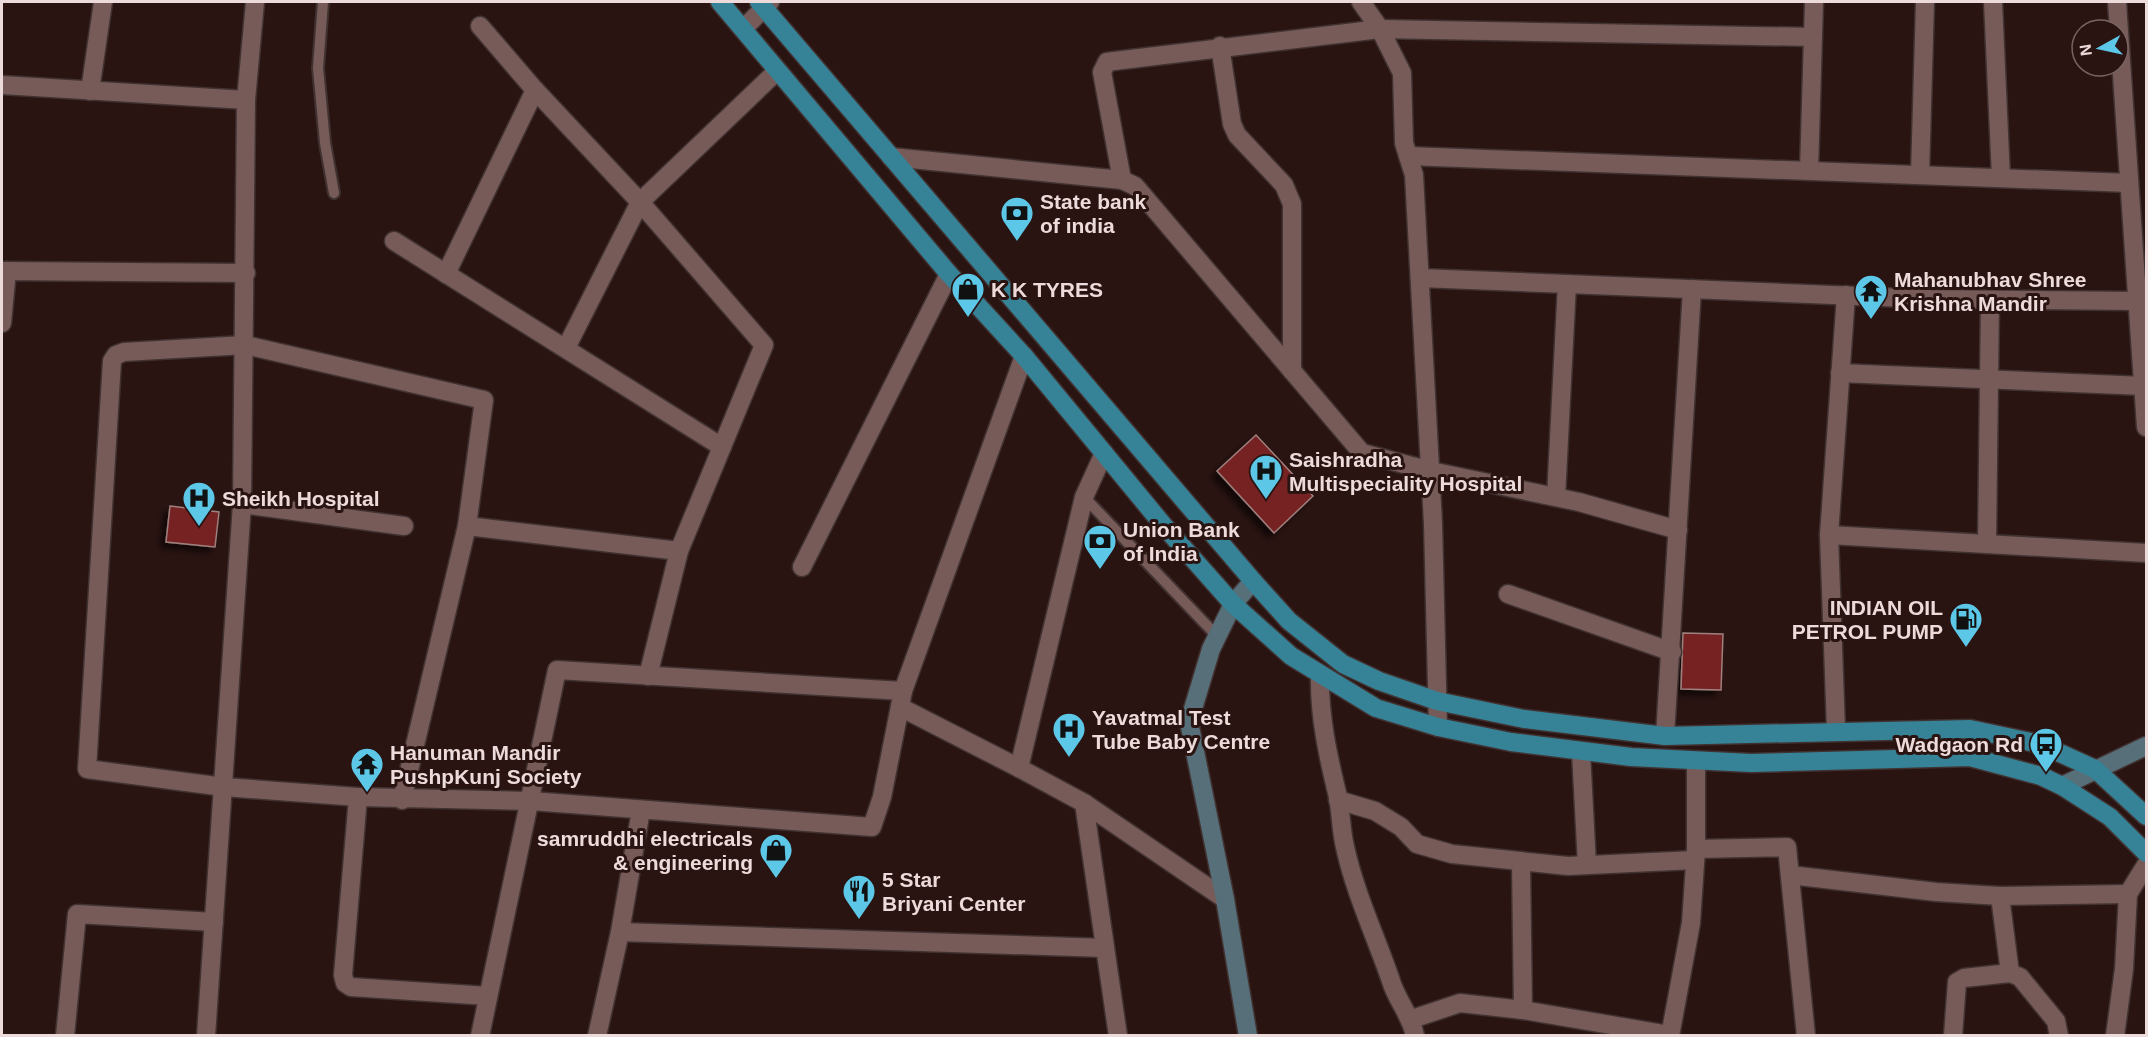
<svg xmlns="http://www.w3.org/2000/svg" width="2148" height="1037" font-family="Helvetica,sans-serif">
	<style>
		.building { fill: #762022; stroke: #9e807e; stroke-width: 1.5; filter: url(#shadow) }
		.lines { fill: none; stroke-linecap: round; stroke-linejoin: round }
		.lane-casing { stroke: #413232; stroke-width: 14 }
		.street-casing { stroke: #413232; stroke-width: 21 }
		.secondary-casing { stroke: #413232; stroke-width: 21 }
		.primary-casing { stroke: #413232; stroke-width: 21 }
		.lane { stroke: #775b59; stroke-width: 10 }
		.street { stroke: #775b59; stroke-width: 18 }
		.secondary { stroke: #566f78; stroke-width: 18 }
		.primary { stroke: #368397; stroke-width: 18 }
		.labels { text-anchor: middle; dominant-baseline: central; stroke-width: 6; stroke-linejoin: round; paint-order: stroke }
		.poi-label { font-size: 21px; font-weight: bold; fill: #ecdbda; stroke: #2a1412; text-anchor: start }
	</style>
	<defs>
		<filter id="shadow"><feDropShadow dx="-5.5" dy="5.5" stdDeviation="3" flood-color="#0009"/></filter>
	</defs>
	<rect width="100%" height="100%" fill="#2a1412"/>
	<g class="building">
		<polygon points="1256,435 1313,496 1274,533 1217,471"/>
		<polygon points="170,506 219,512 215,547 166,542"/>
		<polygon points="1683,633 1723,634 1721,690 1681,689"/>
	</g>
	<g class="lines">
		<defs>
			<g id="lane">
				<polyline points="323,2 318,68 325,143 334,193"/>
				<polyline points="1084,497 1217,636"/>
			</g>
			<g id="street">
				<polyline points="1361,2 1380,29 1402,73 1404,143 1414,175 1433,523 1438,727"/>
				<polyline points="1993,2 2001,178"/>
				<polyline points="2117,2 2146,427"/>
				<polyline points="480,26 535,90 640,202 764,345 679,551 648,676"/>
				<polyline points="744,28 770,2"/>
				<polyline points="1220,46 1232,124 1237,135 1284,185 1292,204 1292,371"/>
				<polyline points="2,85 246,100"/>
				<polyline points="90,91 103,2"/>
				<polyline points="1408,156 2129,183"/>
				<polyline points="891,157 1122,180 1135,186 1362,453 1431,471 1579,502 1678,530"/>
				<polyline points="1809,171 1814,2"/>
				<polyline points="1920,175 1925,2"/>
				<polyline points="1122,180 1102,72 1107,62 1114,61 1380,29 1813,37"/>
				<polyline points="394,241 722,447"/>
				<polyline points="2,271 246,273"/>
				<polyline points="446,274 535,90"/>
				<polyline points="1420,278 1930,299 2137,301"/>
				<polyline points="2,323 7,271"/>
				<polyline points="566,348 640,202 777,71"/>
				<polyline points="1840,373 2144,386"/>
				<polyline points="1104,453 1084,497 1019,768 1084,803 1118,1036"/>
				<polyline points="1556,497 1567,284"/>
				<polyline points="242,504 404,526"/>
				<polyline points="467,526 679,551"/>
				<polyline points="1829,535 2146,553"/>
				<polyline points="1987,544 1990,300"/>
				<polyline points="802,567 949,274"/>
				<polyline points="1508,594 1672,652"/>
				<path d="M1320 674C1319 716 1328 756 1338 797 1341 813 1341 830 1345 847 1355 893 1376 937 1391 981 1397 1001 1411 1015 1415 1036"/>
				<polyline points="900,707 1019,768"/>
				<polyline points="1836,730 1829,535 1846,295"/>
				<polyline points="1665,736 1692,289"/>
				<polyline points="1581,752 1587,865"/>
				<polyline points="358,797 343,975 345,983 351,987 488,996"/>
				<polyline points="402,800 467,526 484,400 245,345 124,352 116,355 112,361 87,769 224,787 358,797 531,801 872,827 882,797 903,691 1024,356"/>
				<polyline points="1338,800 1375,811 1401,827 1417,844 1452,854 1568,866 1695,860"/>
				<polyline points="1084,803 1225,899"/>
				<polyline points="1696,849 1787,847 1806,1036"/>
				<polyline points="1521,862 1523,1010"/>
				<polyline points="1790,875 1936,892 2000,896 2128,894"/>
				<polyline points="2000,896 2010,973 2020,977 2056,1021 2059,1036"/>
				<polyline points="620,932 1105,948"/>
				<polyline points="1412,1019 1460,1003 1523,1010 1670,1035"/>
				<polyline points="65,1036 77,914 214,922"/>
				<polyline points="206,1036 242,504 246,100 255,2"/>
				<polyline points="480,1036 557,670 903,691"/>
				<polyline points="597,1036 620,932 641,810"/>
				<polyline points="1670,1036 1691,923 1696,849 1696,762"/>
				<polyline points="1953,1036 1957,982 1964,978 2010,973"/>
				<polyline points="2115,1036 2124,969 2128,894 2146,865"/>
			</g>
			<g id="secondary">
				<polyline points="2062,786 2146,746"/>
				<polyline points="1248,1036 1225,899 1189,722 1211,649 1233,604 1253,581"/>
			</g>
			<g id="primary">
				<polyline points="720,2 949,274 1024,356 1164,526 1233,604 1291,656 1376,708 1438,727 1511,742 1631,757 1751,763 1970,757 2041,776 2062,786 2110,817 2146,853"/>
				<polyline points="759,2 1253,581 1289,621 1343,664 1379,681 1437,701 1524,719 1665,736 1970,729 2040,744 2095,769 2146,816"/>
			</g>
		</defs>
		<use href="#lane" class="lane-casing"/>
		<use href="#street" class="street-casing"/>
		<use href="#secondary" class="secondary-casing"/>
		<use href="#primary" class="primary-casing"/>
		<use href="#lane" class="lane"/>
		<use href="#street" class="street"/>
		<use href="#secondary" class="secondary"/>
		<use href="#primary" class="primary"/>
	</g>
	<defs>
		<symbol id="bank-pin" viewBox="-11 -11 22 30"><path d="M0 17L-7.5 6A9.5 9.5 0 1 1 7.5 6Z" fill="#5cc7e7" stroke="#2a1412"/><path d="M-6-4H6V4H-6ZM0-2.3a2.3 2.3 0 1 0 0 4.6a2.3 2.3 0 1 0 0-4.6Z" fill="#111"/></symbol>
		<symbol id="shop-pin" viewBox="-11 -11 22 30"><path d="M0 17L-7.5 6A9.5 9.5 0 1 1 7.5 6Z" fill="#5cc7e7" stroke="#2a1412"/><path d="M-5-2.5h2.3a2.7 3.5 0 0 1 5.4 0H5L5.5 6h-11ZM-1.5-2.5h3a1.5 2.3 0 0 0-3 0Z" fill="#111"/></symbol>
		<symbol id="temple-pin" viewBox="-11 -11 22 30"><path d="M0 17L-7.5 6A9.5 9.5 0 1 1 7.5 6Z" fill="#5cc7e7" stroke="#2a1412"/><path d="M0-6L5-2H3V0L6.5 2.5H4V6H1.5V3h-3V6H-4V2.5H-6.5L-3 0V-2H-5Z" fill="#111"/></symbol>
		<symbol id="hospital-pin" viewBox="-11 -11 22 30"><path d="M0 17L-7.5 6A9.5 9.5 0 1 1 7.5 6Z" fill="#5cc7e7" stroke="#2a1412"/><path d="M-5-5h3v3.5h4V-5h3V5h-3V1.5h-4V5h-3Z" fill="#111"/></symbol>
		<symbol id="fuel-pin" viewBox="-11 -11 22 30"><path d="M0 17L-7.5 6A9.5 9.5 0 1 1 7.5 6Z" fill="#5cc7e7" stroke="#2a1412"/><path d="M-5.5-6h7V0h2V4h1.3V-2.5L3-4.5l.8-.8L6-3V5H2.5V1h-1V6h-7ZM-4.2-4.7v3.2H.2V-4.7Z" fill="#111"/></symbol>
		<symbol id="bus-pin" viewBox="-11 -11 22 30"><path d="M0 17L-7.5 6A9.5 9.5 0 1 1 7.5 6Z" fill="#5cc7e7" stroke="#2a1412"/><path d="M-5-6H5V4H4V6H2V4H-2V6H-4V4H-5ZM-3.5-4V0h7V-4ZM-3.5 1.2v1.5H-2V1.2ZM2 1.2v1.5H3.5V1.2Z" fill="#111"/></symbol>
		<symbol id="restaurant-pin" viewBox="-11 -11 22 30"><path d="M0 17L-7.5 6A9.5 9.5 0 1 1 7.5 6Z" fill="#5cc7e7" stroke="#2a1412"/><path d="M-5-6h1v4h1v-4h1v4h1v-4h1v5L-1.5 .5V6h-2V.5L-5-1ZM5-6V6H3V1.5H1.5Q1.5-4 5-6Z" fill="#111"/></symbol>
	</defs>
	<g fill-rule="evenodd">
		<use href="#bank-pin" x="998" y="194" width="38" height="52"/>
		<use href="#shop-pin" x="949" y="270" width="38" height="52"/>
		<use href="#temple-pin" x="1852" y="272" width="38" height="52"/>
		<use href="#hospital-pin" x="1247" y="452" width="38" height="52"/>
		<use href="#hospital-pin" x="180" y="479" width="38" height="52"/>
		<use href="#bank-pin" x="1081" y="522" width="38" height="52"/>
		<use href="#fuel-pin" x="1947" y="600" width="38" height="52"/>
		<use href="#hospital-pin" x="1050" y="710" width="38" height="52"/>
		<use href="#bus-pin" x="2027" y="725" width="38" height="52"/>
		<use href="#temple-pin" x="348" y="745" width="38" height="52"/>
		<use href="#shop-pin" x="757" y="831" width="38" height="52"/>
		<use href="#restaurant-pin" x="840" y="872" width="38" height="52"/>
	</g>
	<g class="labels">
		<g class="poi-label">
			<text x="1040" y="201">State bank<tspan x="1040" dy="24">of india</tspan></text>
			<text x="1894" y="279">Mahanubhav Shree<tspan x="1894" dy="24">Krishna Mandir</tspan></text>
			<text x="991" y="289">K K TYRES</text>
			<text x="1289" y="459">Saishradha<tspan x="1289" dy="24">Multispeciality Hospital</tspan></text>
			<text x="222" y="498">Sheikh Hospital</text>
			<text x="1123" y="529">Union Bank<tspan x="1123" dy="24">of India</tspan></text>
			<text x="1943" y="607" text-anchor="end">INDIAN OIL<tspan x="1943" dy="24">PETROL PUMP</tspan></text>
			<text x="1092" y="717">Yavatmal Test<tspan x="1092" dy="24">Tube Baby Centre</tspan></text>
			<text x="2023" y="744" text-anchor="end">Wadgaon Rd</text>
			<text x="390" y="752">Hanuman Mandir<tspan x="390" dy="24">PushpKunj Society</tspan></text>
			<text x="753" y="838" text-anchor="end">samruddhi electricals<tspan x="753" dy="24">&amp; engineering</tspan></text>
			<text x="882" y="879">5 Star<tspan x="882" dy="24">Briyani Center</tspan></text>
		</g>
	</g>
	<rect width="2148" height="1037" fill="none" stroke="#ecdbda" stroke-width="6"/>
	<g transform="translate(2100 48) rotate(262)"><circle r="28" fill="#2a1412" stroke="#786462" stroke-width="1.5"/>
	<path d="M0-4.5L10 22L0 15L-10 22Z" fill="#5cc7e7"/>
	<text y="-9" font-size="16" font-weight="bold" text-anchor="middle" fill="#ecdbda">N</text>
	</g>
</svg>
